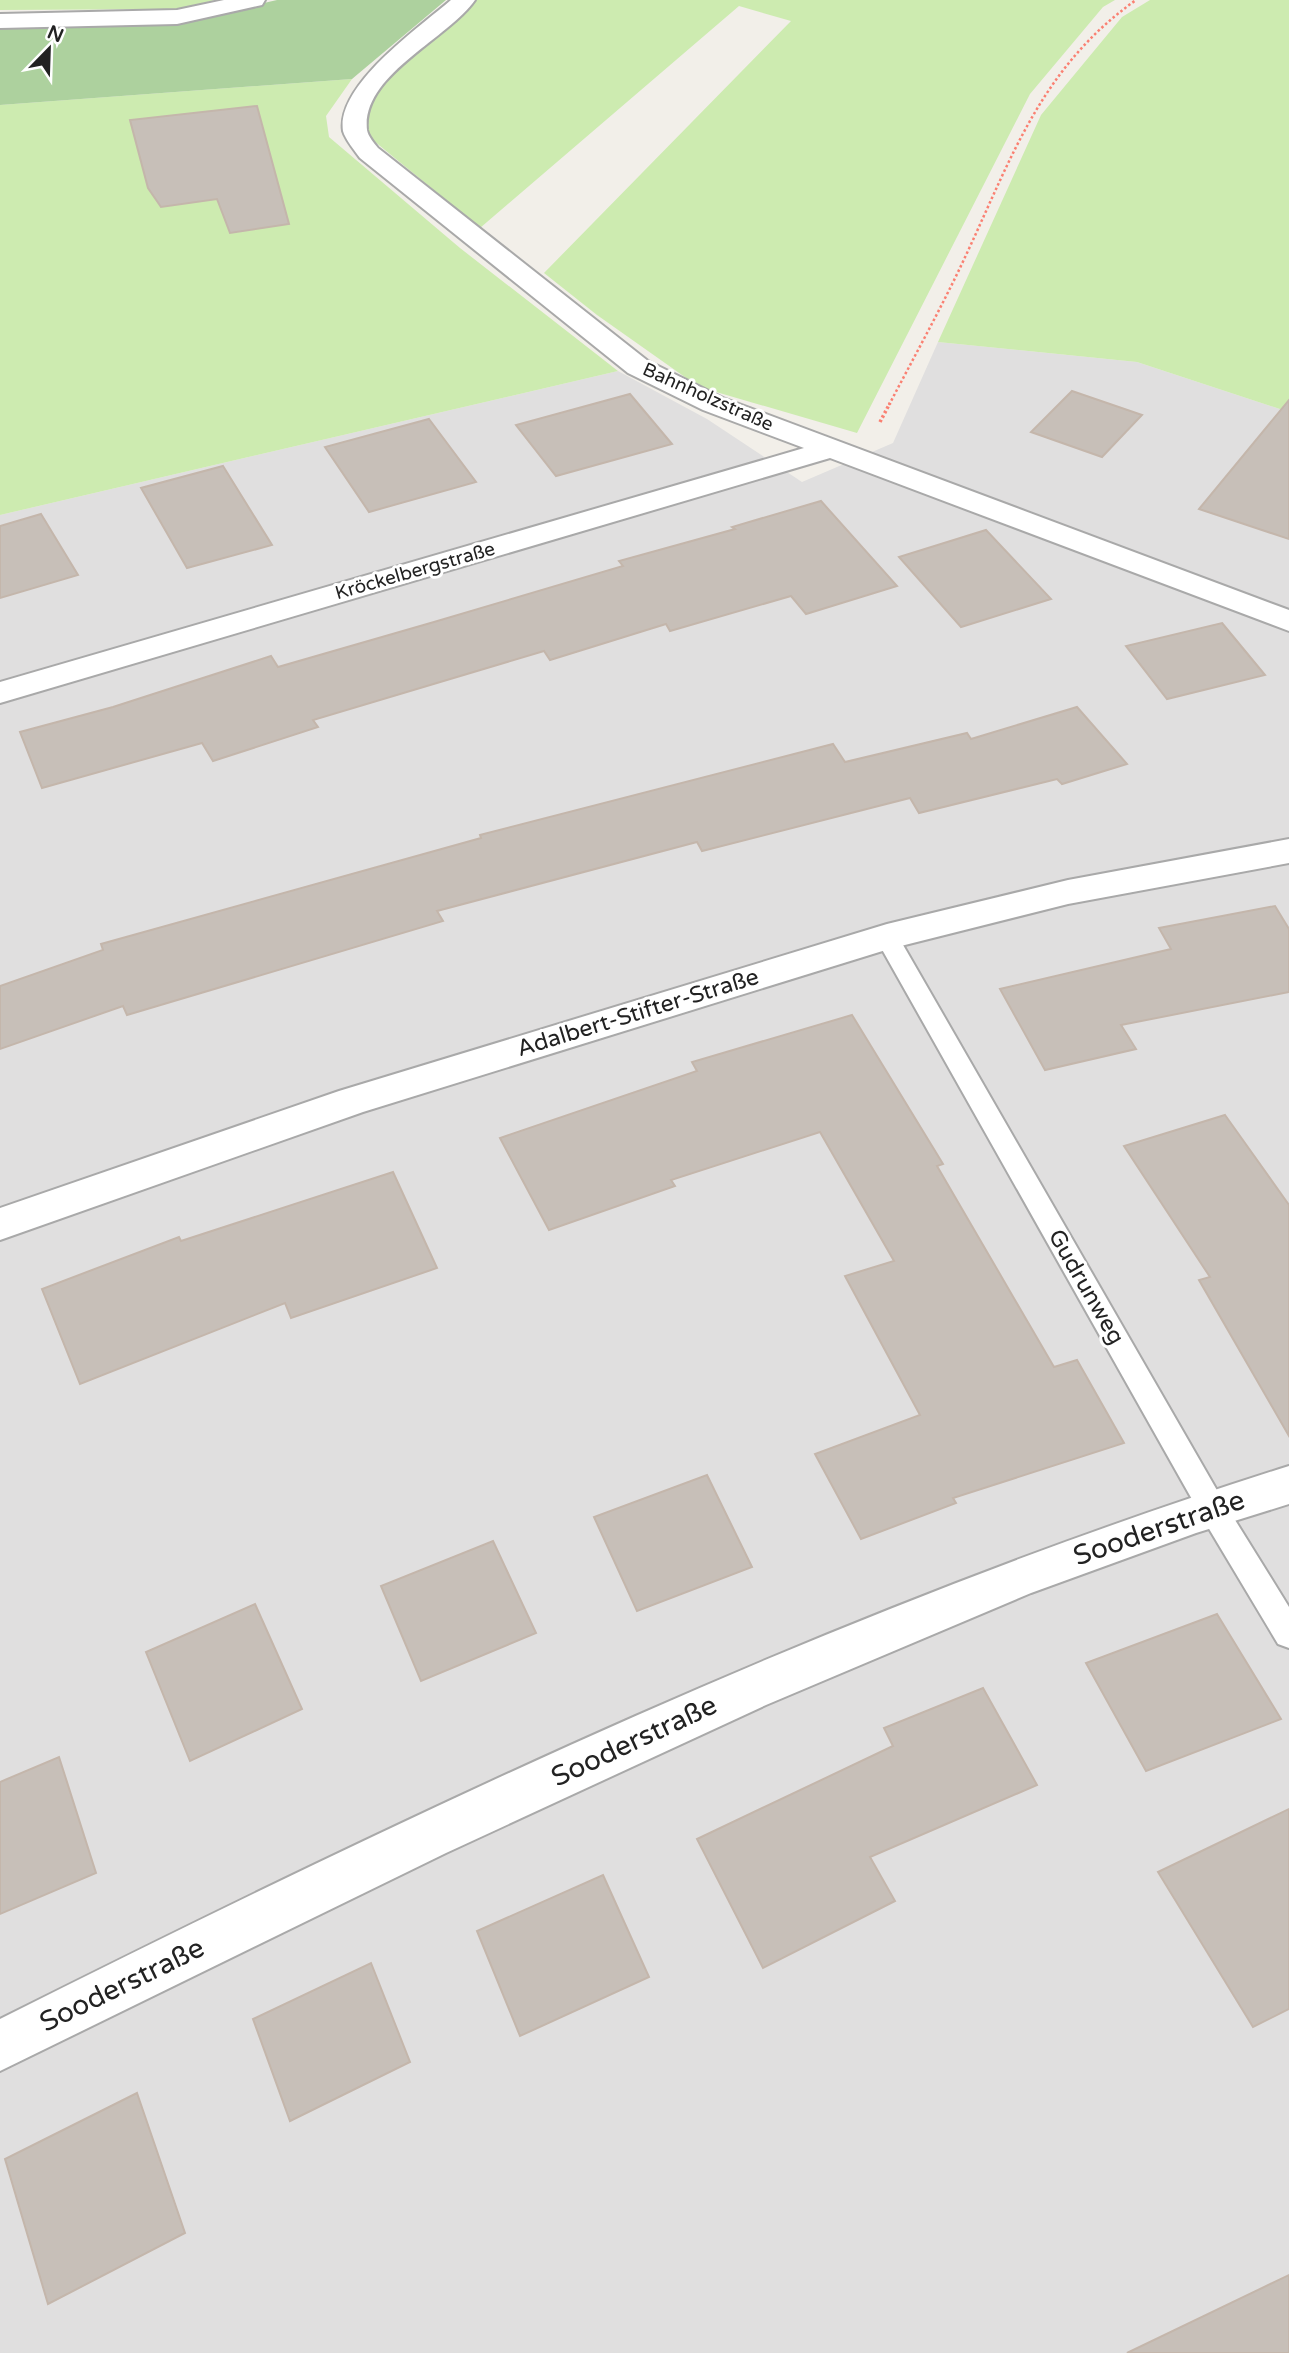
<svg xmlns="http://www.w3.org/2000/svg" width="1289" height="2353" font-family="'Varela Round',sans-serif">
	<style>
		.residential { fill: #e0dfdf }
		.grass { fill: #cdebb0 }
		.forest { fill: #add19e }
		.building { fill: #c7bfb8; stroke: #c4b6ab; stroke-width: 2 }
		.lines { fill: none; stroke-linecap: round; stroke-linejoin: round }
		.lane-casing { stroke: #a9a9a9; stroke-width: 4 }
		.street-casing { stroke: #a9a9a9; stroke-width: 4 }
		.path-far1 { stroke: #fa8072; stroke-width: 2.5; stroke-dasharray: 2.5 2.5; stroke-linecap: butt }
		.path { stroke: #fa8072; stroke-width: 3.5; stroke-dasharray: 2.5 2.5; stroke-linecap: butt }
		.lane { fill: #fff; fill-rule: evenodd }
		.street { fill: #fff; fill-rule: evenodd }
		.labels { text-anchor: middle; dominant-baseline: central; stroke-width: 6; stroke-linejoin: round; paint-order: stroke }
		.far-street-label { font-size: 19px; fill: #222; stroke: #fff }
		.street-label { font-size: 23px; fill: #222; stroke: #fff }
		.near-street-label { font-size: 28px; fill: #222; stroke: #fff }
	</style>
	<rect width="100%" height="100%" fill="#f2efe9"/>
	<polygon class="residential" points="938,342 1137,362 1289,412 1289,2353 0,2353 0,515 618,371 707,419 802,482 893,443"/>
	<g class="grass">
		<polygon points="0,0 215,0 180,9 0,10"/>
		<polygon points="474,0 1115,0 1103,7 1030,94 857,433 699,387 597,315 544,273 791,21 739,6 480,228 363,132 366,106 385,78"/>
		<polygon points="1150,0 1289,0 1289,412 1137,362 938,342 1041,115 1122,17"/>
		<polygon points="352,79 326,116 329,137 460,248 618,371 0,515 0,105"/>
	</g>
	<polygon class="forest" points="277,0 446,0 352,79 0,105 0,22 184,21"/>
	<g class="building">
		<polygon points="257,106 289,224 230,233 217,199 161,207 148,188 130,120"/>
		<polygon points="1072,391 1142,415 1102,457 1031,432"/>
		<polygon points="630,394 672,444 556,476 516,425"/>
		<polygon points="1289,400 1289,539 1199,509"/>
		<polygon points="429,419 476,482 369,512 325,447"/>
		<polygon points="223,466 272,545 187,568 141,488"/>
		<polygon points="821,501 897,586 806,614 791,596 670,631 666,624 550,660 544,651 313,720 318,727 213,761 202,743 42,788 20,732 113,707 271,656 278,667 434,622 623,566 619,561 735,529 732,527"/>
		<polygon points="41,514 78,575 0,598 0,526"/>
		<polygon points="986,530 1051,599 961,627 899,557"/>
		<polygon points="1222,623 1265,675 1167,699 1126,646"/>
		<polygon points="1077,707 1127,764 1062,784 1057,779 919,813 910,798 702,851 697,842 437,911 443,921 127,1015 123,1006 0,1049 0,986 103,950 101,944 481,838 480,835 833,744 845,762 967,733 971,739"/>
		<polygon points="1275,906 1289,929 1289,992 1121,1025 1136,1049 1045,1070 1000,989 1171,949 1159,928"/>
		<polygon points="852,1015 943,1164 937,1166 1054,1367 1077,1360 1124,1443 953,1498 956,1503 861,1539 815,1454 920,1415 845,1276 894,1261 820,1132 671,1180 675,1186 549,1230 500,1138 697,1071 692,1062"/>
		<polygon points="1225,1115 1289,1205 1289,1436 1199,1280 1210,1277 1124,1146"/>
		<polygon points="393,1172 437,1268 291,1318 285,1303 80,1384 42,1289 179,1237 181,1241"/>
		<polygon points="707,1475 752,1567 637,1611 594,1517"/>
		<polygon points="493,1541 536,1633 421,1681 381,1586"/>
		<polygon points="255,1604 302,1709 190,1761 146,1652"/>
		<polygon points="1217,1614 1281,1719 1146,1771 1086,1663"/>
		<polygon points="983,1688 1037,1785 870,1857 895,1901 763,1968 697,1839 893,1746 884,1728"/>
		<polygon points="59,1757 96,1873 0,1914 0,1782"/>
		<polygon points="1289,1809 1289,2009 1253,2027 1158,1872"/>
		<polygon points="603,1875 649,1977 520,2036 477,1931"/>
		<polygon points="371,1963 410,2062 290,2121 253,2019"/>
		<polygon points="137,2093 185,2233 48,2304 5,2159"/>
		<polygon points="1289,2275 1289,2353 1127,2353"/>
	</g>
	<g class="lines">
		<defs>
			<polygon id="lane" points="887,928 895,931 1222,1499 1289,1607 1289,1648 1278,1644 1202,1517 875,937 879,931"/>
			<g id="street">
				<polygon points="224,0 265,0 262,5 177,24 0,28 0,14 177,10"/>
				<path d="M451 0H475C448 39 361 75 367 130 368 136 374 143 378 148L648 361 723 398 1289 610V631L830 458 0 703V682L804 448 703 410 628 373 360 158C355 151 345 139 343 131 336 85 420 27 451 0Z"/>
				<polygon points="1289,839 1289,863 1068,904 889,949 363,1112 0,1240 0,1208 339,1091 887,924 1068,880"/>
				<path d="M1289 1466V1504L1196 1533 1031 1593 766 1705 446 1853 0 2071V2019C418 1810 843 1606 1289 1466Z"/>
			</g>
		</defs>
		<use href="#lane" class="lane-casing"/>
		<use href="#street" class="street-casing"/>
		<path class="path-far1" d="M889 405C915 355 943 305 967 253 1013 154 1043 66 1136 0"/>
		<polyline class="path" points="880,422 890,403"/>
		<use href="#lane" class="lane"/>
		<use href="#street" class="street"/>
	</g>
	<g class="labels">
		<g class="far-street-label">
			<text transform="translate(708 397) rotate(24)">Bahnholzstraße</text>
			<text transform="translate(415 571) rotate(-16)">Kröckelbergstraße</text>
		</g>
		<g class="street-label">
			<text transform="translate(638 1013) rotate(-17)">Adalbert-Stifter-Straße</text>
			<text transform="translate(1086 1287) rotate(60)">Gudrunweg</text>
		</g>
		<g class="near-street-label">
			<text transform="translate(1159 1528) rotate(-19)">Sooderstraße</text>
			<text transform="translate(634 1741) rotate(-25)">Sooderstraße</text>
			<text transform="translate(122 1985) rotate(-26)">Sooderstraße</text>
		</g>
	</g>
	<g transform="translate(49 49) rotate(23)" stroke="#ffffff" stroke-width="5" paint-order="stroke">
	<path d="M0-5L12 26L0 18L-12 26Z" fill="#222222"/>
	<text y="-10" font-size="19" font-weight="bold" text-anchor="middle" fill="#222222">N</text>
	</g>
</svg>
